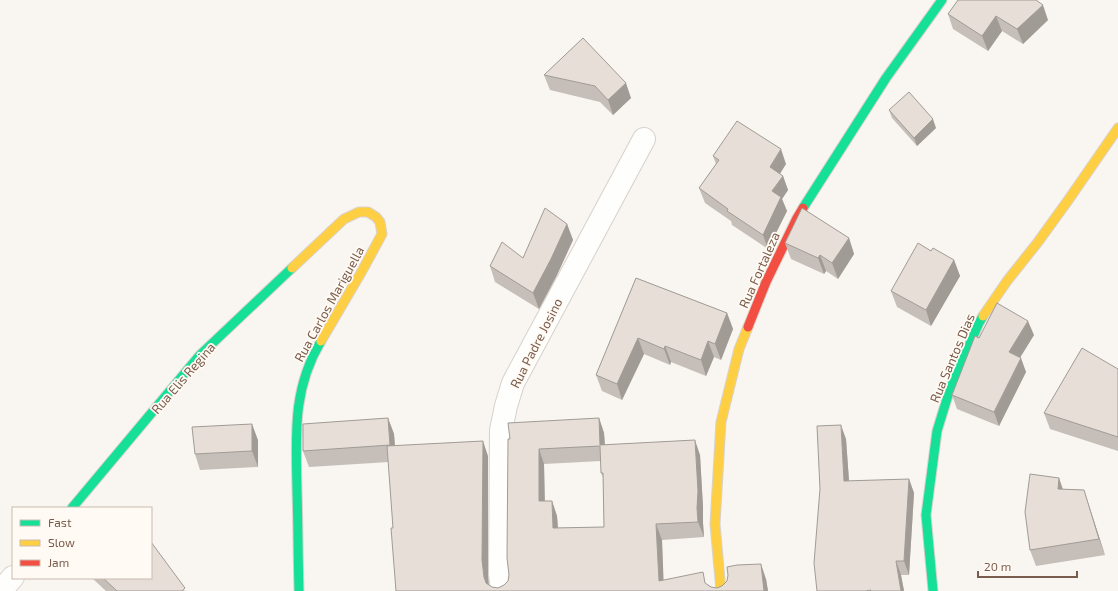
<svg xmlns="http://www.w3.org/2000/svg" width="1118" height="591" font-family="'Exo 2',sans-serif">
	<style>
		.lines { fill: none; stroke-linecap: round; stroke-linejoin: round }
		.street-casing { stroke: #d7d1cb; stroke-width: 24 }
		.fast-casing { stroke: #d9d2cb; stroke-width: 11 }
		.slow-casing { stroke: #d9d2cb; stroke-width: 11 }
		.jam-casing { stroke: #d9d2cb; stroke-width: 11 }
		.street { stroke: #fefefd; stroke-width: 22 }
		.fast { stroke: #16e098; stroke-width: 9 }
		.slow { stroke: #ffcf43; stroke-width: 9 }
		.jam { stroke: #f24e42; stroke-width: 9 }
		.wall { fill: #c6bfb9; fill-rule: evenodd }
		.shaded-wall { fill: #a19b96 }
		.building { fill: #e6ded7; stroke: #a19b96; fill-rule: evenodd }
		.labels { text-anchor: middle; dominant-baseline: central; stroke-width: 3.5; stroke-linejoin: round; paint-order: stroke }
		.street-label { font-size: 13px; fill: #7a5c4d; stroke: #fffaf3 }
	</style>
	<rect width="100%" height="100%" fill="#f9f5f0"/>
	<g class="lines">
		<defs>
			<g id="street">
				<polyline points="1,591 13,577"/>
				<polyline points="502,591 500,574 501,430 506,406 513,383 527,357 644,139"/>
			</g>
			<g id="fast">
				<polyline points="803,208 886,78 942,0"/>
				<polyline points="72,508 200,355 292,268"/>
				<path d="M299 591C298 557 298 523 297 490 296 435 292 390 321 341"/>
				<polyline points="933,591 926,515 937,431 950,389 979,323 983,316"/>
			</g>
			<g id="slow">
				<polyline points="292,268 344,219 359,212 368,212 376,217 380,222 382,234 362,271 321,341"/>
				<polyline points="983,316 1007,281 1038,242 1069,199 1118,128"/>
				<polyline points="721,591 715,524 721,422 739,349 748,327"/>
			</g>
			<polyline id="jam" points="748,327 766,282 797,218 803,208"/>
		</defs>
		<use href="#street" class="street-casing"/>
		<use href="#fast" class="fast-casing"/>
		<use href="#slow" class="slow-casing"/>
		<use href="#jam" class="jam-casing"/>
		<use href="#street" class="street"/>
		<use href="#fast" class="fast"/>
		<use href="#slow" class="slow"/>
		<use href="#jam" class="jam"/>
	</g>
	<g class="wall">
		<polygon points="958,0 1048,20 1023,44 1002,31 988,51 953,29 948,14"/>
		<polygon points="583,38 631,98 613,115 600,102 550,90 544,75"/>
		<polygon points="889,110 936,128 917,146 892,118"/>
		<polygon points="713,156 786,164 780,174 783,176 788,190 782,199 787,211 768,249 732,225 731,221 705,203 699,188 716,164"/>
		<polygon points="567,224 573,240 557,275 539,309 495,282 490,266 523,258"/>
		<polygon points="849,238 854,254 838,279 826,271 824,274 791,259 785,243"/>
		<polygon points="954,260 960,276 931,326 897,307 891,291"/>
		<polygon points="636,278 727,313 733,329 721,360 714,357 706,376 671,362 670,365 644,354 622,400 602,391 596,375"/>
		<polygon points="1034,335 1020,358 1026,372 999,426 957,409 952,395 979,338"/>
		<polygon points="1118,369 1118,451 1050,429 1044,413"/>
		<path d="M388 418 394 434 395 446 488 456V575L489 585 492 587 498 588 504 585 508 581 509 575 508 439 599 418 604 433 605 445 700 455 703 507V523L704 537 662 540 663 580 707 584 711 587 717 588 766 579 768 591H396L393 528 389 462 309 467 303 451ZM601 461V473L603 477 604 527 558 528 557 516 552 501H545L544 464Z"/>
		<polygon points="846,439 849,481 909,479 914,493 909,575 901,575 904,591 817,591"/>
		<polygon points="258,440 258,467 200,470 195,454"/>
		<polygon points="1059,478 1063,489 1084,490 1105,555 1036,566 1030,550"/>
		<polygon points="92,578 151,578 186,591 106,591"/>
	</g>
	<g class="shaded-wall">
		<polygon points="1043,5 1048,20 1023,44 1017,29"/>
		<polygon points="996,16 1002,31 988,51 982,36"/>
		<polygon points="626,83 631,98 613,115 608,100"/>
		<polygon points="933,119 936,128 917,146 914,138"/>
		<polygon points="781,149 786,164 775,181 770,167"/>
		<polygon points="783,176 788,190 782,199 787,211 768,249 763,235 772,191"/>
		<polygon points="567,224 573,240 557,275 539,309 533,293"/>
		<polygon points="849,238 854,254 838,279 832,263"/>
		<polygon points="820,255 826,271 824,274 818,258"/>
		<polygon points="954,260 960,276 931,326 926,310"/>
		<polygon points="727,313 733,329 721,360 715,344"/>
		<polygon points="1028,321 1034,335 1014,367 1009,352"/>
		<polygon points="638,338 644,354 622,400 617,384"/>
		<polygon points="708,341 714,357 706,376 701,360"/>
		<polygon points="665,346 671,362 670,365 664,349"/>
		<polygon points="1021,358 1026,372 999,426 994,412"/>
		<polygon points="388,418 394,434 396,461 390,445"/>
		<polygon points="599,418 604,433 606,461 600,445"/>
		<polygon points="252,424 258,440 258,467 252,451"/>
		<polygon points="841,425 846,439 850,495 844,481"/>
		<polygon points="695,440 700,455 703,507 703,523 704,537 698,522 697,508"/>
		<polygon points="483,441 488,456 488,575 489,591 484,577 482,560"/>
		<polygon points="539,449 544,464 545,517 539,501"/>
		<polygon points="1059,478 1064,494 1058,489"/>
		<polygon points="909,479 914,493 909,575 904,561"/>
		<polygon points="1084,490 1089,506 1105,555 1099,539"/>
		<polygon points="552,501 557,516 559,544 553,528"/>
		<polygon points="656,524 662,540 664,591 659,581"/>
		<polygon points="896,561 901,575 904,591 901,591"/>
		<polygon points="761,564 766,579 768,591 764,591"/>
	</g>
	<g class="building">
		<polygon points="958,0 1036,0 1043,5 1017,29 996,16 982,36 948,14"/>
		<polygon points="583,38 626,83 608,100 595,86 544,75"/>
		<polygon points="909,92 933,119 914,138 889,110"/>
		<polygon points="737,121 781,149 770,167 783,176 772,191 781,197 763,235 727,211 728,209 699,188 719,160 713,156"/>
		<polygon points="545,208 567,224 551,259 533,293 490,266 502,242 523,258"/>
		<polygon points="802,208 849,238 832,263 820,255 818,258 785,243"/>
		<polygon points="918,243 931,251 933,248 954,260 926,310 891,291"/>
		<polygon points="636,278 727,313 715,344 708,341 701,360 665,346 664,349 638,338 617,384 596,375"/>
		<polygon points="997,303 1028,321 1009,352 1021,358 994,412 952,395 975,336 979,338"/>
		<polygon points="1082,348 1118,369 1118,437 1044,413"/>
		<polygon points="388,418 390,445 303,451 303,424"/>
		<path d="M599 418 600 445 695 440 698 491 697 508 698 522 656 524 659 581 703 572 705 583 711 587 717 588 722 586 727 581 728 575 727 567 737 565 761 564 764 591H396L391 528H393L387 446 483 441 482 560 484 577 486 583 492 587 498 588 504 585 508 581 509 575 507 558 508 439H510L508 423ZM600 446 601 473H603L604 527 553 528 552 501H539V449Z"/>
		<polygon points="252,424 252,451 195,454 192,427"/>
		<polygon points="841,425 844,481 909,479 904,561 896,561 901,591 870,591 871,590 865,591 817,591 814,563 820,489 817,426"/>
		<polygon points="1030,474 1059,478 1058,489 1084,490 1099,539 1030,550 1025,512"/>
		<polygon points="151,542 185,588 182,591 117,591 103,578 151,578"/>
	</g>
	<g class="labels">
		<g class="street-label">
			<text transform="translate(759 270) rotate(-66)">Rua Fortaleza</text>
			<text transform="translate(329 304) rotate(-61)">Rua Carlos Mariguella</text>
			<text transform="translate(536 343) rotate(-63)">Rua Padre Josino</text>
			<text transform="translate(952 358) rotate(-67)">Rua Santos Dias</text>
			<text transform="translate(183 378) rotate(-49)">Rua Elis Regina</text>
		</g>
	</g>
	<rect x="12" y="507" width="140" height="72" fill="#fffaf3" stroke="#cabbb1"/>
	<rect x="20" y="520" width="20" height="6" fill="#16e098" stroke="#cabbb1"/>
	<text x="48" y="527" font-size="12" fill="#7a5c4d">Fast</text>
	<rect x="20" y="540" width="20" height="6" fill="#ffcf43" stroke="#cabbb1"/>
	<text x="48" y="547" font-size="12" fill="#7a5c4d">Slow</text>
	<rect x="20" y="560" width="20" height="6" fill="#f24e42" stroke="#cabbb1"/>
	<text x="48" y="567" font-size="12" fill="#7a5c4d">Jam</text>
	<path d="M978 571v6h99v-6" fill="none" stroke="#7a5c4d" stroke-width="2"/>
	<text x="984" y="571" font-size="12" fill="#7a5c4d" stroke="#fffaf3" stroke-width="3" paint-order="stroke">20 m</text>
</svg>
